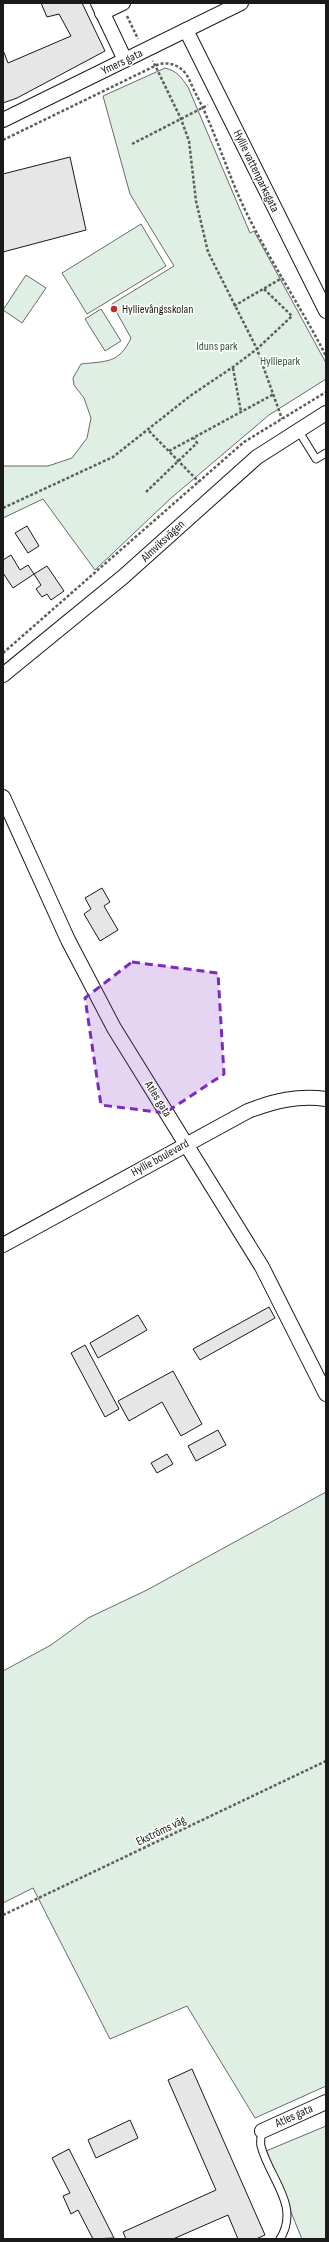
<svg xmlns="http://www.w3.org/2000/svg" width="329" height="2242" font-family="'Sofia Sans Condensed',sans-serif">
	<style>
		.green { fill: #e0efe3; stroke: #6a6a6a }
		.building { fill: #e6e6e6; stroke: #1a1a1a }
		.lines { fill: none; stroke-linecap: round; stroke-linejoin: round }
		.lane-casing { stroke: #1a1a1a; stroke-width: 9 }
		.street-casing { stroke: #1a1a1a; stroke-width: 16 }
		.path { stroke: #5f5f5f; stroke-width: 2.5; stroke-dasharray: 3 2; stroke-linecap: butt }
		.lane { stroke: #fff; stroke-width: 7 }
		.street { stroke: #fff; stroke-width: 14 }
		.marked { fill: #7b2cbf; fill-opacity: 0.2; stroke: #7b2cbf; stroke-width: 3; stroke-dasharray: 8 5; stroke-linejoin: round }
		.poi-dot { fill: #c62828; stroke: #fff; stroke-width: 1.5 }
		.labels { text-anchor: middle; dominant-baseline: central; stroke-width: 3; stroke-linejoin: round; paint-order: stroke }
		.street-label { font-size: 12px; fill: #1a1a1a; stroke: #fff }
		.poi-label { font-size: 12px; fill: #1a1a1a; stroke: #fff; text-anchor: start }
		.park-label { font-size: 12px; fill: #2b5a34; stroke: #fff }
	</style>
	<rect width="100%" height="100%" fill="#fff"/>
	<g class="green">
		<path d="M165 68C177 71 181 77 188 87L250 233 254 231 326 363V379L269 415 170 499 95 570 43 499 3 518V466H48L72 458 87 438 91 418 84 398 74 385 73 378 81 364C106 361 119 364 131 338L112 304 174 266 130 194 103 96Z"/>
		<polygon points="141,224 166,266 87,314 62,273"/>
		<polygon points="26,275 46,288 22,323 3,310"/>
		<polygon points="101,309 121,341 105,351 85,319"/>
		<polygon points="326,1492 326,2086 255,2118 187,2006 110,2039 33,1888 3,1903 3,1671 51,1645 88,1618 147,1590"/>
		<polygon points="326,2126 326,2239 302,2239 266,2151"/>
	</g>
	<g class="building">
		<polygon points="41,3 82,3 105,51 17,98 3,103 3,50 8,63 71,36 59,14 47,17"/>
		<polygon points="70,157 86,230 3,252 3,174"/>
		<polygon points="27,526 39,546 28,553 15,533"/>
		<polygon points="11,555 20,570 28,565 34,574 13,588 3,573 3,560"/>
		<polygon points="47,566 64,591 51,600 47,594 42,597 36,589 41,585 34,574"/>
		<polygon points="102,888 110,902 104,906 118,930 100,941 84,914 91,909 85,898"/>
		<polygon points="269,1307 275,1318 200,1360 193,1349"/>
		<polygon points="138,1315 147,1330 98,1358 90,1343"/>
		<polygon points="85,1345 119,1409 105,1417 71,1353"/>
		<polygon points="173,1371 202,1424 181,1436 162,1402 129,1421 118,1401"/>
		<polygon points="218,1430 226,1445 196,1461 188,1446"/>
		<polygon points="167,1454 173,1464 157,1473 151,1463"/>
		<polygon points="192,2069 265,2235 256,2239 238,2239 228,2215 173,2239 126,2239 123,2232 216,2190 168,2080"/>
		<polygon points="130,2120 138,2138 96,2158 88,2140"/>
		<polygon points="69,2149 114,2238 93,2239 78,2210 71,2214 63,2196 70,2193 52,2158"/>
	</g>
	<g class="lines">
		<defs>
			<g id="lane">
				<polyline points="298,430 316,459 326,453"/>
				<path d="M262 2131C261 2136 260 2142 261 2146 269 2178 301 2206 280 2239"/>
			</g>
			<g id="street">
				<polyline points="98,3 125,60"/>
				<polyline points="102,13 123,3"/>
				<polyline points="186,30 326,311"/>
				<polyline points="3,120 241,3"/>
				<polyline points="3,675 123,577 257,457 326,413"/>
				<polyline points="3,797 68,940 114,1028 262,1267 326,1394"/>
				<path d="M3 1245 248 1111C274 1101 298 1095 326 1099"/>
				<polyline points="262,2131 326,2102"/>
			</g>
		</defs>
		<use href="#lane" class="lane-casing"/>
		<use href="#street" class="street-casing"/>
		<g class="path">
			<polyline points="127,16 138,39"/>
			<path d="M3 140 159 64C170 62 179 65 186 74 190 80 193 89 197 96 214 129 225 165 240 199 265 254 299 303 326 356"/>
			<polyline points="132,144 208,105"/>
			<polyline points="264,289 292,316 257,349 282,419"/>
			<polyline points="234,306 282,278"/>
			<polyline points="233,368 241,412"/>
			<polyline points="149,431 199,482"/>
			<polyline points="169,451 274,394"/>
			<polyline points="146,492 197,443 194,438"/>
			<polyline points="3,508 113,457 190,396 233,367 257,349 208,252 196,201 189,141 181,119 153,61"/>
			<polyline points="3,653 244,442 326,392"/>
			<polyline points="3,1915 326,1761"/>
		</g>
		<use href="#lane" class="lane"/>
		<use href="#street" class="street"/>
	</g>
	<path class="marked" d="M132 962 218 973 224 1074 165 1113 101 1105 85 998Z"/>
	<circle class="poi-dot" cx="114" cy="309" r="4"/>
	<g class="labels">
		<g class="street-label">
			<text transform="translate(122 62) rotate(-26)">Ymers gata</text>
			<text transform="translate(256 171) rotate(64)">Hyllie vattenparksgata</text>
			<text transform="translate(163 541) rotate(-43)">Almviksvägen</text>
			<text transform="translate(158 1099) rotate(58)">Atles gata</text>
			<text transform="translate(160 1158) rotate(-29)">Hyllie boulevard</text>
			<text transform="translate(161 1831) rotate(-26)">Ekströms väg</text>
			<text transform="translate(294 2116) rotate(-24)">Atles gata</text>
		</g>
		<g class="poi-label">
			<text x="122" y="309">Hyllievångsskolan</text>
		</g>
		<g class="park-label">
			<text x="217" y="346">Iduns park</text>
			<text x="280" y="361">Hylliepark</text>
		</g>
	</g>
	<rect width="329" height="2242" fill="none" stroke="#1a1a1a" stroke-width="8"/>
</svg>
